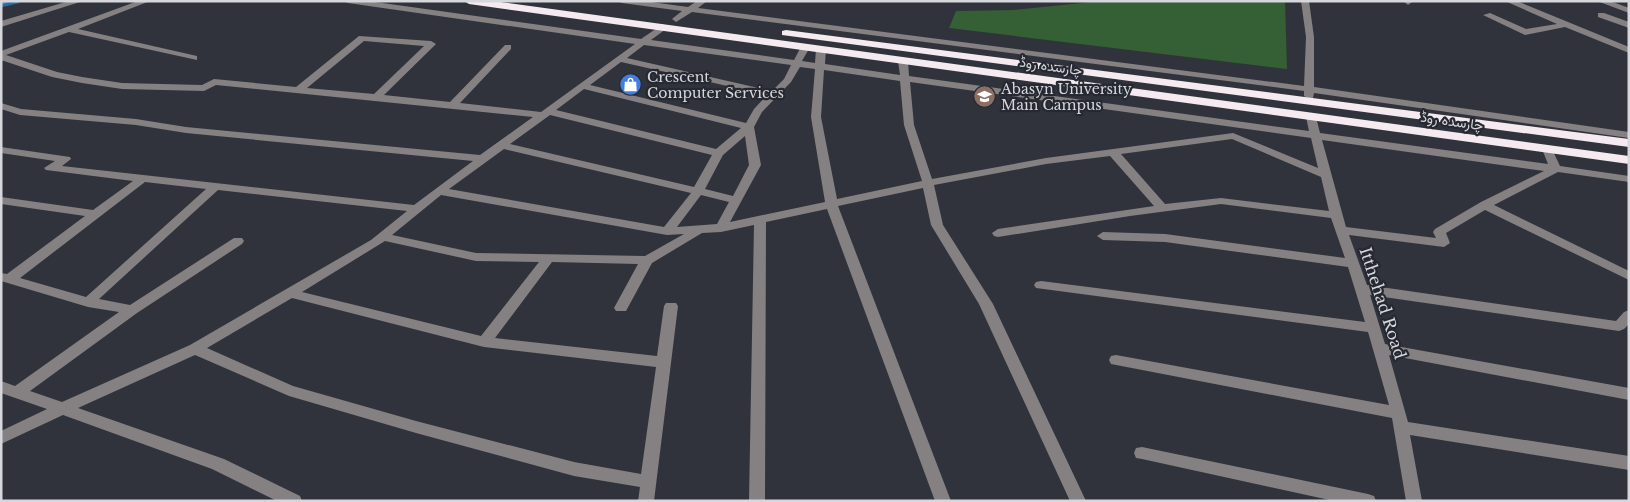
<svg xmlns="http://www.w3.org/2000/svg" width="1630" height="502" font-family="'Libre Baskerville',Vazirmatn,serif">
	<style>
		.green { fill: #355f34 }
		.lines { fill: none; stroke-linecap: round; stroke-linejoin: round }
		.stream { stroke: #266eaa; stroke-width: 4.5 }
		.minor { fill: #858082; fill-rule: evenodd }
		.highway { fill: #f6eaf1; fill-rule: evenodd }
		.labels { text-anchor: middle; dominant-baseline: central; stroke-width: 4.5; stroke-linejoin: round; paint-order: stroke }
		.far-street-label { font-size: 14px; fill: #d5d7dc; stroke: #262931 }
		.far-poi-label { font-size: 14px; fill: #d5d7dc; stroke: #262931; text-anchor: start }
		.street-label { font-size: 16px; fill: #d5d7dc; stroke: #262931 }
	</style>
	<rect width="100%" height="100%" fill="#30333b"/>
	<polygon class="green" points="1101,1 1285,1 1287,69 949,28 956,11 1013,10"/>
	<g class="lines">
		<polyline class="stream" points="1,5 18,1"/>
		<g class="minor">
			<polygon points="1,1 11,1 1,5"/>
			<polygon points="69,1 83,1 1,27 1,21"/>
			<path d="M138 1H150L78 29 197 56V60L69 32 6 55 57 72 82 77 122 83 202 85 214 79 296 87 359 36 431 41 436 44 434 46 384 95 450 102 505 45H511V49L460 103 541 112 635 44 348 3 344 1H368L641 39 663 24 667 27 666 29 651 40 794 60 802 45 805 44 810 47 802 61 815 63 816 49 821 46 826 49 825 64 900 75 898 61 903 58 908 61 909 76 1309 131 1306 117 1311 114 1316 117 1320 133 1548 164 1542 149 1547 146 1551 147 1560 166 1629 176V182L1558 172 1494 205 1629 271V280L1485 210 1446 233 1450 243 1444 247 1349 235 1367 285 1616 321 1624 312 1629 310V324L1624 329 1619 331 1370 295 1385 344 1629 388V400L1389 355 1408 422 1629 456V470L1410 435 1422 501H1406L1392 418 1111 364 1109 360 1111 356 1116 355 1389 405 1368 332 1036 288 1034 285 1036 282 1041 281 1365 322 1348 267 1165 242 1103 240 1097 236 1103 232 1165 234 1345 258 1331 218 1221 204 1130 216 998 237 994 236 992 233 998 229 1154 206 1110 156 1046 164 934 185 943 225 993 304 1086 501H1070L979 304 931 225 923 188 838 206 951 501H935L827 209 766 222 765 501H749L754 225 721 232 702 233 652 263 626 311H616L614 308 638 264 552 262 495 338 657 356 664 306 666 303H676L678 306 654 501H638L640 487 574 476 416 433 289 396 195 355 78 408 224 459 300 496 302 501H277L212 469 63 415 1 444V431L47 409 1 393V381L15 386 119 312 88 307 1 281V273L7 274 85 216 1 204V197L93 210 133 181 46 170 44 168 55 161 1 153V147L70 157 71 159 62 166 414 205 473 161 186 133 136 125 20 115 1 109V103L21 109 136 119 186 127 480 155 533 117 216 85 204 91 122 89 82 83 52 77 1 60V51ZM364 41 424 46 374 94 307 88ZM644 45 791 65 784 79 772 91 627 58ZM621 62 767 95 754 109 746 123 590 85ZM800 67 815 69 811 117 825 202 730 222 761 165 754 127 762 112 791 82ZM824 70 900 81 904 125 922 181 837 199 821 117ZM910 82 1311 138 1318 168 1233 133 1046 158 932 179 914 125ZM584 89 741 128 716 149 556 110ZM550 115 712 155 694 187 510 144ZM745 136 749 165 733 196 705 189 723 155ZM1232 139 1321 177 1329 211 1221 198 1165 204 1121 154ZM1322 140 1544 171 1481 202 1435 229 1433 232 1436 238 1346 227ZM504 149 691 193 664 227 449 189ZM145 182 206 189 86 297 20 278ZM218 190 407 211 371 240 190 345 62 402 30 391 137 313 242 244 244 241 242 238H234L130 305 99 299ZM441 195 667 235 684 234 645 256 476 253 392 235ZM701 195 729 202 717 224 677 227ZM385 241 476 261 539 262 481 336 302 292ZM292 298 484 347 656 367 641 474 574 462 416 421 293 386 207 348Z"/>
			<polygon points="618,1 644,1 688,7 697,1 707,1 698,8 1304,86 1306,37 1301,1 1309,1 1314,37 1314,87 1629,132 1629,138 1314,93 1313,98 1309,99 1304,96 1304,91 692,12 676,22 672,19 682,11 622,3"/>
			<polygon points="1403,1 1412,1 1412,2 1408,5"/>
			<polygon points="1505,1 1517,1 1629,47 1629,53 1565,27 1525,35 1483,15 1490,13 1526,29 1557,24"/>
			<polygon points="1597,1 1610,1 1629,8 1629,13"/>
			<polygon points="1598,13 1604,13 1629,22 1629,28 1598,17"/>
			<polygon points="1142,447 1368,494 1374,496 1376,501 1334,501 1142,459 1136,458 1134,453 1136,448"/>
		</g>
		<g class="highway">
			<polygon points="464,1 493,1 1629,156 1629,164 469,4"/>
			<polygon points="786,30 1629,139 1629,147 782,35 782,31"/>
		</g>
	</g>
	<defs>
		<symbol id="shop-disc" viewBox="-11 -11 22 22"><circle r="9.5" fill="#3f7fe0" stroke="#262931"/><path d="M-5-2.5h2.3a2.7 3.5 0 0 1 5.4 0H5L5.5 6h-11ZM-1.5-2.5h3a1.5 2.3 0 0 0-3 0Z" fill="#fff"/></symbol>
		<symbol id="university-disc" viewBox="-11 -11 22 22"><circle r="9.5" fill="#8d6e63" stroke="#262931"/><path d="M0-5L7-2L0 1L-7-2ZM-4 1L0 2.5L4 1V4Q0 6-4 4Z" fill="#fff"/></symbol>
	</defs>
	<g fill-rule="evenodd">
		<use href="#shop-disc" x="618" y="72" width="25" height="25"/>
		<use href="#university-disc" x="972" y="84" width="25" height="25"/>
	</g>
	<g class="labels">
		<g class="far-street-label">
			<text transform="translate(1051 66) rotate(8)">چارسدہ روڈ</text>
			<text transform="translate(1452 121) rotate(8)">چارسدہ روڈ</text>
		</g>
		<g class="far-poi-label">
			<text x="647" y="77">Crescent<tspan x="647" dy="16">Computer Services</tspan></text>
			<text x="1001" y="89">Abasyn University<tspan x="1001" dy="16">Main Campus</tspan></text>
		</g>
		<g class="street-label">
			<text transform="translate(1383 303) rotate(72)">Itthehad Road</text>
		</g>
	</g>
	<rect width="1630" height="502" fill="none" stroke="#d5d7dc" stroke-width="5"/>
</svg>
